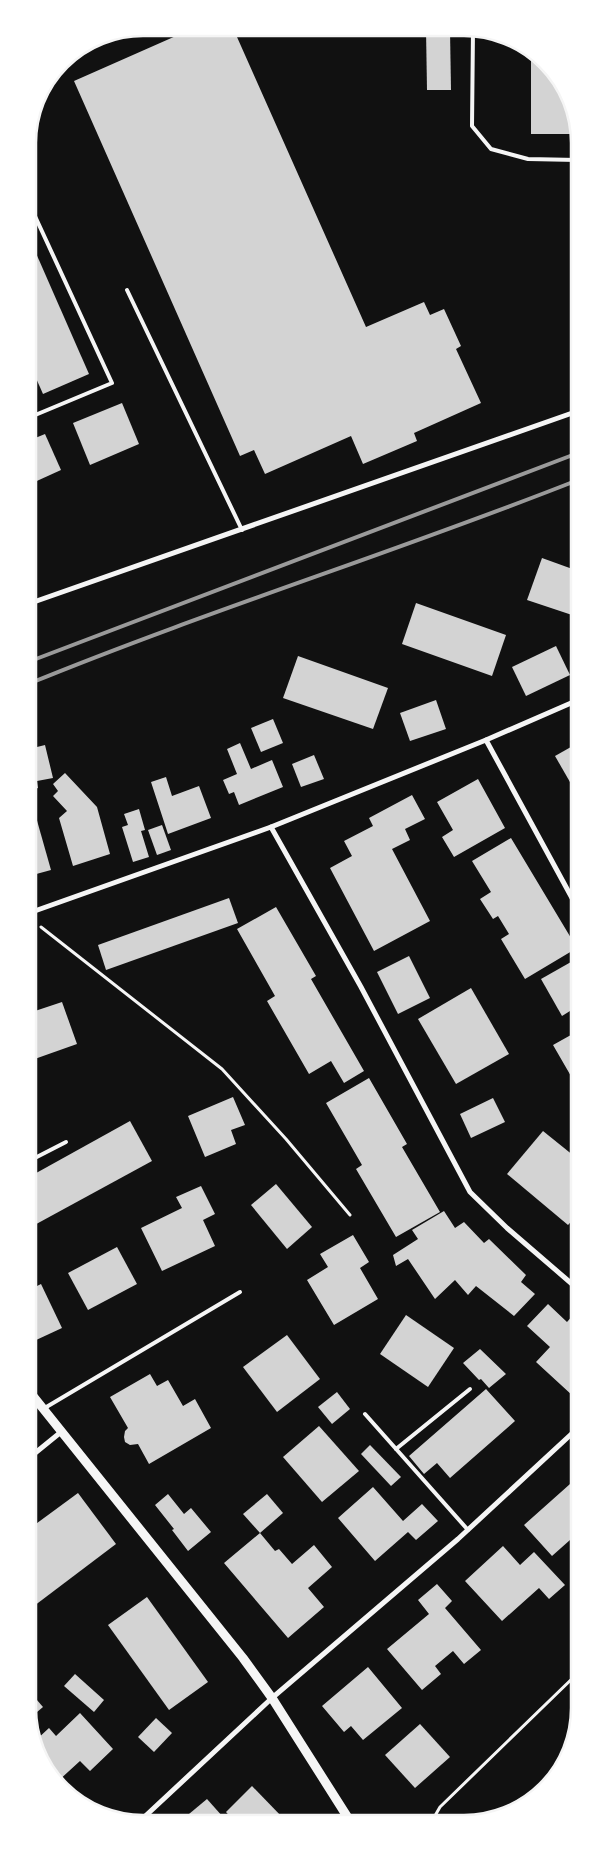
<svg xmlns="http://www.w3.org/2000/svg" width="607" height="1851" font-family="Raleway,sans-serif">
	<style>
		.building { fill: #d3d3d3 }
		.lines { fill: none; stroke-linecap: round; stroke-linejoin: round }
		.path { stroke: #f5f5f5; stroke-width: 3 }
		.service { stroke: #f5f5f5; stroke-width: 4 }
		.minor { stroke: #f5f5f5; stroke-width: 5 }
		.tertiary { stroke: #f5f5f5; stroke-width: 9 }
		.rail { stroke: #9a9a9a; stroke-width: 4 }
		.rim { fill: none; stroke: #f5f5f5; stroke-width: 2.5 }
	</style>
	<rect width="100%" height="100%" fill="#111"/>
	<g class="building">
		<polygon points="194,28 233,28 366,327 424,302 430,315 444,309 461,346 456,349 481,403 414,433 417,441 363,464 351,436 265,474 254,450 240,456 74,81"/>
		<polygon points="426,29 450,30 451,90 427,90"/>
		<polygon points="531,54 546,62 577,121 577,134 531,134"/>
		<polygon points="28,235 89,374 43,394 28,360"/>
		<polygon points="122,403 139,444 90,465 73,423"/>
		<polygon points="45,434 61,470 28,485 28,441"/>
		<polygon points="542,558 578,571 578,617 527,600"/>
		<polygon points="416,603 506,635 492,676 402,644"/>
		<polygon points="556,646 570,675 526,696 512,667"/>
		<polygon points="298,656 388,688 373,729 283,698"/>
		<polygon points="436,700 446,729 410,741 400,713"/>
		<polygon points="273,719 283,743 261,752 251,728"/>
		<polygon points="240,743 251,769 272,760 283,787 239,805 234,792 229,794 223,780 237,774 227,749"/>
		<polygon points="578,743 578,796 555,756"/>
		<polygon points="45,745 53,778 37,781 38,788 29,791 29,749"/>
		<polygon points="314,755 324,779 301,787 292,764"/>
		<polygon points="65,773 97,807 110,854 73,866 59,818 67,811 53,796 58,791 53,784"/>
		<polygon points="166,777 172,796 199,786 211,818 168,834 151,782"/>
		<polygon points="478,779 505,828 454,857 442,837 453,830 437,802"/>
		<polygon points="412,795 425,819 405,829 410,840 392,849 430,921 374,951 330,868 352,856 344,841 373,826 369,818"/>
		<polygon points="139,809 145,830 141,831 149,857 133,862 122,827 128,825 124,814"/>
		<polygon points="36,817 51,870 29,876 29,819"/>
		<polygon points="162,825 171,850 157,855 148,830"/>
		<polygon points="511,838 577,948 525,979 501,939 509,934 498,916 493,919 480,899 491,892 472,861"/>
		<polygon points="229,898 238,923 106,970 98,945"/>
		<polygon points="276,907 316,976 311,979 364,1071 344,1083 331,1061 309,1074 267,1001 275,996 237,929"/>
		<polygon points="409,956 430,998 398,1014 377,972"/>
		<polygon points="578,958 578,1006 562,1016 541,979"/>
		<polygon points="471,988 509,1054 456,1084 418,1019"/>
		<polygon points="62,1002 77,1044 29,1061 29,1013"/>
		<polygon points="578,1031 578,1060 579,1090 553,1045"/>
		<polygon points="369,1078 407,1144 402,1147 440,1212 396,1237 356,1169 362,1165 326,1103"/>
		<polygon points="233,1097 245,1125 231,1130 236,1144 205,1157 188,1116"/>
		<polygon points="493,1098 505,1122 471,1138 460,1114"/>
		<polygon points="130,1121 152,1161 29,1228 29,1177"/>
		<polygon points="543,1131 579,1160 579,1213 568,1225 507,1174"/>
		<polygon points="276,1184 312,1227 287,1249 251,1205"/>
		<polygon points="201,1186 215,1214 203,1220 215,1246 162,1271 141,1228 182,1208 176,1197"/>
		<polygon points="444,1211 455,1228 464,1222 484,1243 489,1239 526,1275 521,1282 535,1294 514,1316 476,1286 468,1295 455,1280 435,1299 408,1259 396,1266 393,1255 418,1239 412,1230"/>
		<polygon points="353,1235 369,1262 360,1268 378,1299 334,1325 307,1280 328,1267 320,1254"/>
		<polygon points="117,1247 137,1284 88,1310 68,1273"/>
		<polygon points="41,1284 62,1328 34,1341 29,1331 29,1290"/>
		<polygon points="548,1304 567,1322 574,1314 579,1318 579,1391 573,1396 536,1362 550,1347 527,1326"/>
		<polygon points="406,1315 454,1348 428,1387 380,1354"/>
		<polygon points="287,1335 320,1379 277,1412 243,1367"/>
		<polygon points="480,1349 506,1374 489,1388 481,1379 479,1380 463,1363"/>
		<polygon points="150,1374 157,1386 168,1380 183,1406 195,1399 211,1428 149,1464 138,1444 130,1445 125,1442 124,1437 125,1431 128,1428 110,1397"/>
		<polygon points="486,1389 515,1421 450,1478 437,1463 424,1474 409,1456"/>
		<polygon points="337,1392 350,1409 332,1424 318,1407"/>
		<polygon points="319,1426 359,1471 322,1502 283,1457"/>
		<polygon points="370,1445 401,1477 391,1486 361,1454"/>
		<polygon points="579,1476 579,1549 570,1540 552,1556 524,1525"/>
		<polygon points="373,1487 403,1521 422,1504 438,1521 416,1540 408,1532 375,1561 338,1518"/>
		<polygon points="78,1493 116,1544 30,1609 29,1529"/>
		<polygon points="168,1494 184,1514 191,1508 211,1532 188,1551 172,1530 174,1529 155,1505"/>
		<polygon points="267,1494 283,1513 260,1533 243,1514"/>
		<polygon points="260,1533 275,1551 279,1549 292,1564 314,1545 332,1567 308,1588 324,1607 288,1638 224,1563"/>
		<polygon points="503,1546 520,1565 534,1552 565,1585 549,1599 539,1588 502,1621 465,1581"/>
		<polygon points="437,1584 452,1601 445,1608 481,1650 464,1664 453,1651 435,1666 441,1674 422,1690 387,1649 429,1614 418,1600"/>
		<polygon points="147,1597 208,1682 169,1710 108,1625"/>
		<polygon points="368,1667 402,1708 363,1740 351,1726 344,1732 322,1706"/>
		<polygon points="75,1674 104,1700 94,1712 64,1686"/>
		<polygon points="30,1692 43,1707 30,1718"/>
		<polygon points="80,1713 113,1749 90,1771 80,1761 57,1782 35,1741 49,1728 56,1736"/>
		<polygon points="156,1718 172,1733 154,1752 138,1737"/>
		<polygon points="420,1724 450,1757 415,1788 385,1755"/>
		<polygon points="252,1786 284,1819 282,1821 234,1821 226,1812"/>
		<polygon points="207,1799 223,1817 218,1821 195,1821 189,1814"/>
	</g>
	<g class="lines">
		<g class="path">
			<polyline points="41,927 222,1069 286,1139 350,1215"/>
			<polyline points="432,1821 440,1807 579,1672"/>
		</g>
		<g class="service">
			<polyline points="473,30 472,126 491,149 528,159 577,160"/>
			<polyline points="28,201 112,383 28,418"/>
			<polyline points="127,290 242,530"/>
			<polyline points="29,1161 66,1142"/>
			<polyline points="43,1409 240,1292"/>
			<polyline points="365,1414 468,1530"/>
			<polyline points="396,1449 470,1389"/>
		</g>
		<g class="minor">
			<polyline points="28,604 578,411"/>
			<polyline points="486,740 578,909"/>
			<polyline points="271,827 361,987 470,1192 507,1228 579,1290"/>
			<polyline points="29,913 271,827 486,740 578,700"/>
			<polyline points="29,1458 61,1432"/>
			<polyline points="140,1821 272,1698 458,1539 579,1427"/>
		</g>
		<polyline class="tertiary" points="29,1391 243,1658 272,1698 350,1821"/>
		<g class="rail">
			<polyline points="28,662 578,453"/>
			<path d="M28 684C209 610 396 552 578 480"/>
		</g>
	</g>
	<path d="M0 0H607V1851H0ZM143 36H464A107 107 0 0 1 571 143V1708A107 107 0 0 1 464 1815H143A107 107 0 0 1 36 1708V143A107 107 0 0 1 143 36Z" fill="#fff" fill-rule="evenodd"/>
	<path class="rim" d="M143 36H464A107 107 0 0 1 571 143V1708A107 107 0 0 1 464 1815H143A107 107 0 0 1 36 1708V143A107 107 0 0 1 143 36Z"/>
</svg>
